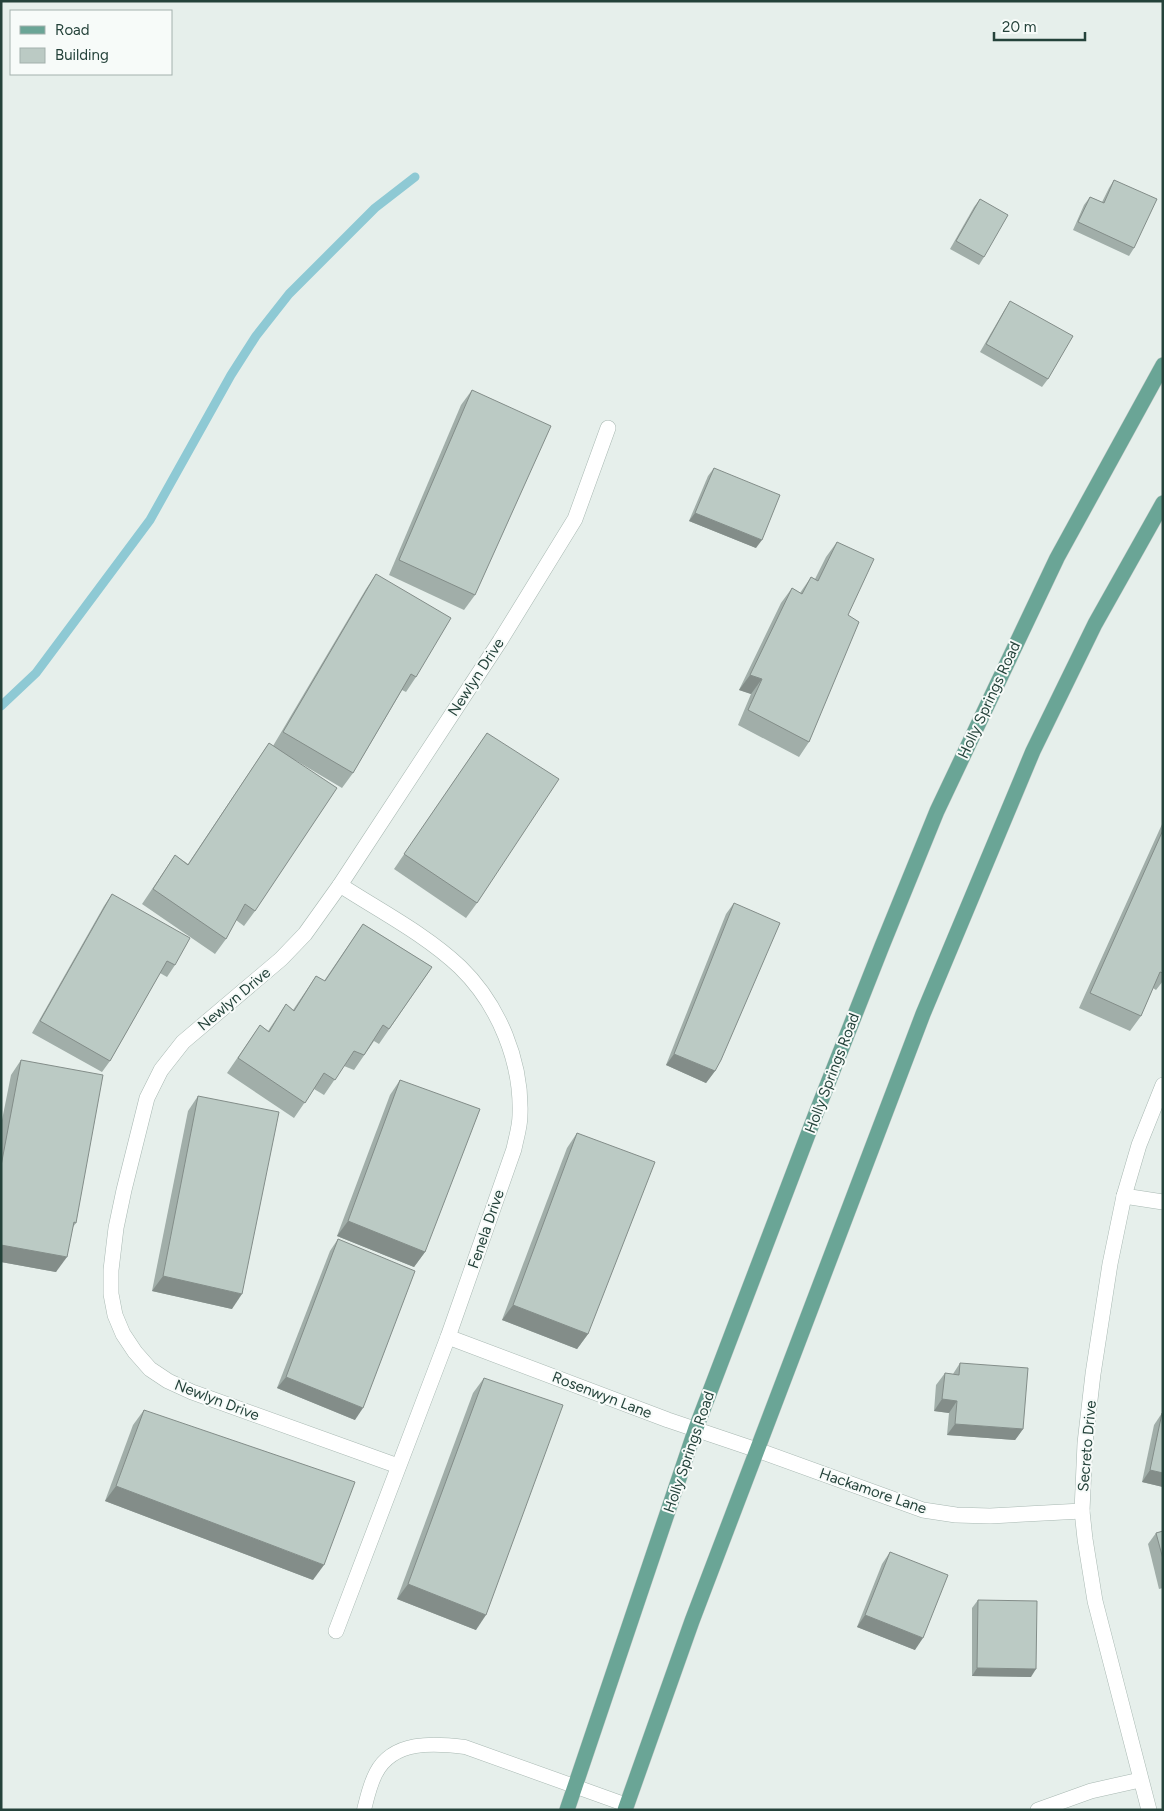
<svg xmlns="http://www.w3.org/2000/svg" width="1164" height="1811" font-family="Figtree,sans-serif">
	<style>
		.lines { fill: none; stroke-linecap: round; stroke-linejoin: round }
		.stream { stroke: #8ec9d4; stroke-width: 9 }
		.service-casing { stroke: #a8b8b2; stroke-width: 15 }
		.minor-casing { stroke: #a8b8b2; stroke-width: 16 }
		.primary-casing { stroke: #c2cac8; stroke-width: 16 }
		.service { stroke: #fff; stroke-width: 14 }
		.minor { stroke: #fff; stroke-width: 15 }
		.primary { stroke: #6aa596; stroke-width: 15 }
		.wall { fill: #a1aea9 }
		.shaded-wall { fill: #838d89 }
		.building { fill: #bbcac4; stroke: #838d89 }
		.labels { text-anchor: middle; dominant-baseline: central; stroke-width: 4; stroke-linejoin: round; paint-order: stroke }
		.street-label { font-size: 15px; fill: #24423a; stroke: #f7fbf9 }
	</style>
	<rect width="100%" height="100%" fill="#e6efeb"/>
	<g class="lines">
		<polyline class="stream" points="1,706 36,673 150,520 231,375 256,336 289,294 375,208 415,177"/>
		<defs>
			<path id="service" d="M364 1810C367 1798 370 1784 376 1773 393 1740 434 1743 465 1747L627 1805"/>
			<g id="minor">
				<polyline points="1124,1196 1163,1202"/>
				<polyline points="448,1337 668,1420 757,1450 923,1510 956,1515 990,1516 1082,1511"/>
				<polyline points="398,1466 192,1392 168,1381 150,1369 135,1352 123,1334 115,1315 111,1294 111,1270 116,1228 124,1190 147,1098 161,1070 183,1042 281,959 305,934 340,885 500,641 575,519 608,428"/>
				<path d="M336 1631 448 1337 514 1149C516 1138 520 1127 520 1115 522 1062 499 1005 460 967 425 934 380 911 340 885"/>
				<polyline points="1038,1810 1091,1791 1140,1780"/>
				<polyline points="1149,1810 1095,1601 1085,1539 1082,1511 1085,1443 1093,1374 1110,1264 1124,1196 1139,1145 1163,1085"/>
			</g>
			<g id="primary">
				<polyline points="567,1810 696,1428 815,1116 882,946 937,811 1057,558 1163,365"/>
				<polyline points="625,1810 692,1621 923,1014 1033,751 1095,624 1163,503"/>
			</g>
		</defs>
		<use href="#service" class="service-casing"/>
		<use href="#minor" class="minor-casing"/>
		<use href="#primary" class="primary-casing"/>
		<use href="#service" class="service"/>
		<use href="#minor" class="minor"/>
		<use href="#primary" class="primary"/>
	</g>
	<g class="wall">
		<polygon points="1114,180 1134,248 1129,256 1073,230 1084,205 1090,197 1102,202 1109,188"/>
		<polygon points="980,199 984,257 979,265 950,249 974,207"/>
		<polygon points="1010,301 1048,379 1042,387 980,352 1005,309"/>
		<polygon points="472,390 475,595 464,610 389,575 461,405"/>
		<polygon points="714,468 756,548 689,521 708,476"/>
		<polygon points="837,542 848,615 809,742 799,757 738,725 751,694 739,690 781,603 792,588 800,593 811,577 815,579 826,557"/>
		<polygon points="376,574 416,677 406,692 402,690 353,773 342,788 295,760 255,911 244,926 236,920 226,939 215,954 142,904 175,855 188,864 269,743 273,746 366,589"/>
		<polygon points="487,733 477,903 466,918 394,869"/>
		<polygon points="1163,822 1163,981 1156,990 1153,988 1141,1016 1130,1031 1079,1008"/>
		<polygon points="112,894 175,965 167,977 160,973 110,1061 102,1072 32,1033 104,906"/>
		<polygon points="734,903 715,1071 706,1083 666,1065 726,914"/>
		<polygon points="363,924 432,967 379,1044 374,1041 354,1070 344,1066 324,1095 314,1089 294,1118 227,1073 260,1025 268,1031 286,1004 293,1010 316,976 324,981"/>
		<polygon points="21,1060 76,1223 73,1227 56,1272 1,1262 1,1125 11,1075"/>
		<polygon points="400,1080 425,1252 414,1267 337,1236 390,1095"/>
		<polygon points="198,1096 232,1309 152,1291 188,1111"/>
		<polygon points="577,1133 588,1334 577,1349 502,1320 567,1148"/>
		<polygon points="338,1239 355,1420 277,1388 330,1251"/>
		<polygon points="960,1363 1023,1429 1015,1440 947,1435 949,1413 934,1411 936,1385 945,1373 953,1374"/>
		<polygon points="484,1378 476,1630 397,1599 473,1393"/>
		<polygon points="144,1410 313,1580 105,1501 133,1425"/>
		<polygon points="1162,1413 1163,1487 1142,1482 1154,1425"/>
		<polygon points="1163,1531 1163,1588 1159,1589 1148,1544 1156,1533"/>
		<polygon points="890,1552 915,1650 857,1627 882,1564"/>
		<polygon points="978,1600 1031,1677 972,1676 972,1608"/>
	</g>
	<g class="shaded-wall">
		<polygon points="695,513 762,540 756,548 689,521"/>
		<polygon points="750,675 762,679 751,694 739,690"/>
		<polygon points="674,1054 715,1071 706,1083 666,1065"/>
		<polygon points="348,1221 425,1252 414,1267 337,1236"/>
		<polygon points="1,1245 67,1257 56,1272 1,1262"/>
		<polygon points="163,1276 242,1294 232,1309 152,1291"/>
		<polygon points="513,1305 588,1334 577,1349 502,1320"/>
		<polygon points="286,1377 363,1408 355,1420 277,1388"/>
		<polygon points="942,1399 957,1401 949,1413 934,1411"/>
		<polygon points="955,1424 1023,1429 1015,1440 947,1435"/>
		<polygon points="1150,1470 1163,1473 1163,1487 1142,1482"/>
		<polygon points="116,1486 324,1565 313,1580 105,1501"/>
		<polygon points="408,1584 486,1615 476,1630 397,1599"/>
		<polygon points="865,1615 923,1638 915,1650 857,1627"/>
		<polygon points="977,1668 1036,1669 1031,1677 972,1676"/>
	</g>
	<g class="building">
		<polygon points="1114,180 1157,199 1134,248 1078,222 1090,197 1104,203"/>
		<polygon points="980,199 1008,215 984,257 956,241"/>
		<polygon points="1010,301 1073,336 1048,379 986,344"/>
		<polygon points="472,390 551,426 475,595 399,560"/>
		<polygon points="714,468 780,495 762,540 695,513"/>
		<polygon points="837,542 874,559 848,615 859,622 809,742 748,710 762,679 750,675 792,588 802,594 811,577 818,581"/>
		<polygon points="376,574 451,618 416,677 411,674 353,773 283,732"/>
		<polygon points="487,733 559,779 477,903 404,854"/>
		<polygon points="269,743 337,788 255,911 245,904 226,939 153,889 175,855 188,865"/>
		<polygon points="1163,830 1163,973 1160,972 1141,1016 1090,993"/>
		<polygon points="112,894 190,938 175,965 167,961 110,1061 40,1021"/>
		<polygon points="734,903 780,923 721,1060 715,1071 674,1054"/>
		<polygon points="363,924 432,967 389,1029 383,1025 364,1055 354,1051 335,1080 324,1073 305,1103 238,1058 260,1025 269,1032 286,1004 294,1011 316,976 325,981"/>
		<polygon points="21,1060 103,1075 76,1223 74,1222 67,1257 1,1245 1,1166"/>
		<polygon points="400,1080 480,1109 425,1252 348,1221"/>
		<polygon points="198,1096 279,1112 242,1294 163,1276"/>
		<polygon points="577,1133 655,1162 588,1334 513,1305"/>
		<polygon points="338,1239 415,1271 363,1408 286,1377"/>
		<polygon points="960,1363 1028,1368 1023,1429 955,1424 957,1401 942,1399 945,1373 959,1375"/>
		<polygon points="484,1378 563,1405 486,1615 408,1584"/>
		<polygon points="144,1410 355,1482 324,1565 116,1486"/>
		<polygon points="1162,1413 1163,1413 1163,1473 1150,1470"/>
		<polygon points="1163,1531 1163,1559 1156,1533"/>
		<polygon points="890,1552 948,1575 923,1638 865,1615"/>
		<polygon points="978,1600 1037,1601 1036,1669 977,1668"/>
	</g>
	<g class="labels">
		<g class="street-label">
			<text transform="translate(476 677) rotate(-57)">Newlyn Drive</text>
			<text transform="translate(989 700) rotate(-65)">Holly Springs Road</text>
			<text transform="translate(234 999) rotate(-40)">Newlyn Drive</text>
			<text transform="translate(832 1073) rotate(-69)">Holly Springs Road</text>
			<text transform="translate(486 1229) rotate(-71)">Fenela Drive</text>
			<text transform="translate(602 1395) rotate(21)">Rosenwyn Lane</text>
			<text transform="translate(217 1400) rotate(21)">Newlyn Drive</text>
			<text transform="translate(1087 1446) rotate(-85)">Secreto Drive</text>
			<text transform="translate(689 1452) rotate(-71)">Holly Springs Road</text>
			<text transform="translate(873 1491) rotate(19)">Hackamore Lane</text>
		</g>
	</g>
	<rect width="1164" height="1811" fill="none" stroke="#24423a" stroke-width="5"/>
	<rect x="10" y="10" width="162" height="65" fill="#f7fbf9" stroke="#a3b1ad"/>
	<rect x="20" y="26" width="25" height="8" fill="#6aa596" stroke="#a3b1ad"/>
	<text x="55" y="35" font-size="15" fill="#24423a">Road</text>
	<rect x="20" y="48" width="25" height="15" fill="#bbcac4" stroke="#a3b1ad"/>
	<text x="55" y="60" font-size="15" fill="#24423a">Building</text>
	<path d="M994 32v8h91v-8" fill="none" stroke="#24423a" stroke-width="2.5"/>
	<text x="1002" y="32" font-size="15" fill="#24423a" stroke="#f7fbf9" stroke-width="4" paint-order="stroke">20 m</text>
</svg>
